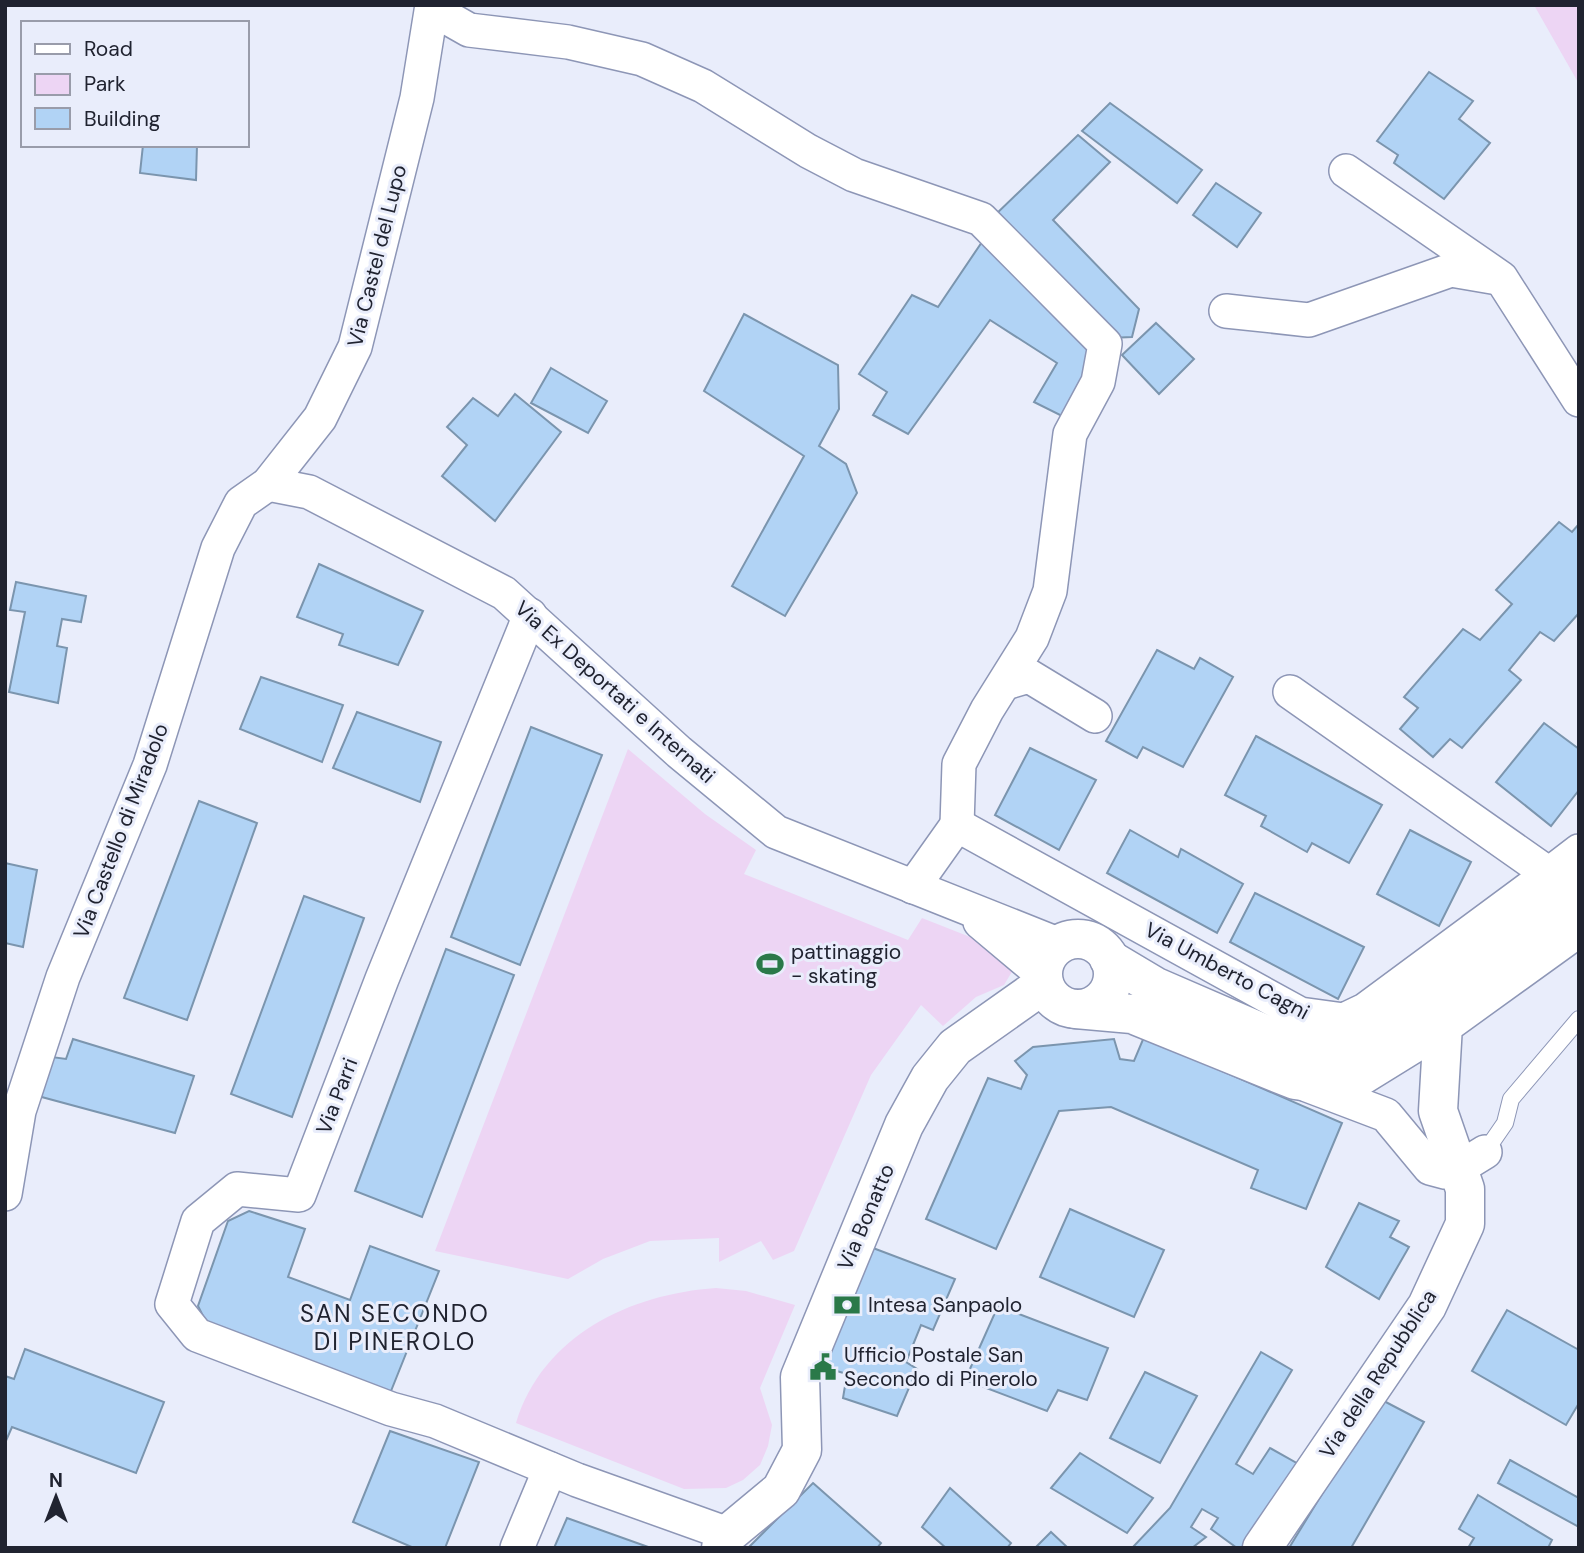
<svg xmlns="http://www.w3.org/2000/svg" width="1584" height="1553" font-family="'DM Sans',sans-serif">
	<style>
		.green { fill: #edd5f4 }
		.building { fill: #b1d3f5; stroke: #7b95ae; stroke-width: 2 }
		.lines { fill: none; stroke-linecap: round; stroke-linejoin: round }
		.lane-casing { stroke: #8d96b6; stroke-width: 18 }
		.street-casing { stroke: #8d96b6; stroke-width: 36 }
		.secondary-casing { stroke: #8d96b6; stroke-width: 41 }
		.lane { stroke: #fff; stroke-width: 16 }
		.street { stroke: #fff; stroke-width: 33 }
		.secondary { stroke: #fff; stroke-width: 38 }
		.labels { text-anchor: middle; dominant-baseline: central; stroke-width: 6; stroke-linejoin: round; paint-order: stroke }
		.street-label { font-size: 21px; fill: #202330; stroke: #e9edfb }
		.poi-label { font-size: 21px; fill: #202330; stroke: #e9edfb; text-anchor: start }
		.quarter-label { font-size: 24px; letter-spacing: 2px; fill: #202330; stroke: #e9edfb }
	</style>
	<rect width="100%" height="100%" fill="#e9edfb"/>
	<g class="green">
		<polygon points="1534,5 1579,5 1579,84"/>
		<polygon points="628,749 705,814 756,850 744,874 908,940 922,918 993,946 1013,970 1004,985 976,997 943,1026 921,1005 871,1075 794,1251 773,1260 761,1241 719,1262 719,1238 650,1241 603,1259 568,1279 435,1251"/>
		<path d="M716 1288 746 1291 795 1305 760 1388 772 1425 768 1446 760 1465 743 1480 726 1488 684 1489 516 1423C543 1335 630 1294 716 1288Z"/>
	</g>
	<g class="building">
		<polygon points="1429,72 1473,101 1459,119 1490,143 1444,199 1394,163 1398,155 1377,141"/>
		<polygon points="1110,103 1202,170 1177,203 1082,131"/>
		<polygon points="1078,135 1110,162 1053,220 1139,309 1132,337 1109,338 993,217"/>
		<polygon points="143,145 197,145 196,180 140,173"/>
		<polygon points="1216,183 1261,213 1237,247 1193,215"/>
		<polygon points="986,236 1097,345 1085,379 1062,416 1034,402 1057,363 990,320 908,434 873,415 887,392 859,374 912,295 938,307"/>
		<polygon points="744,314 838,365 839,409 819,446 846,464 857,493 785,616 732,586 804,456 704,391"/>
		<polygon points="1156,323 1194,359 1159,394 1122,355"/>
		<polygon points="551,368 607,401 588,433 531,403"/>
		<polygon points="515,394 561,432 495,521 442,476 467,445 447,427 473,398 498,416"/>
		<polygon points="1559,522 1572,532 1579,524 1579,613 1554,641 1540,632 1509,670 1521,680 1462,748 1450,739 1433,757 1400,729 1418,708 1404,697 1463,629 1480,640 1512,604 1496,590"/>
		<polygon points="319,564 423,611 398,665 339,645 343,634 297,617"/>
		<polygon points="16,582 86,596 81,622 62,619 57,646 67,648 58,703 9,692 25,612 10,610"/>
		<polygon points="1157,650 1194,669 1200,658 1233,677 1183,767 1143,747 1137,758 1106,741"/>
		<polygon points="261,677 343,705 322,762 240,729"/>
		<polygon points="357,712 441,742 420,802 333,768"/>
		<polygon points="1544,723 1579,749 1579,790 1551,826 1496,782"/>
		<polygon points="531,727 602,755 520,965 451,937"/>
		<polygon points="1256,736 1382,805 1349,863 1312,843 1307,852 1261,826 1266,816 1225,795"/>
		<polygon points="1030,748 1096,780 1059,850 995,815"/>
		<polygon points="199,801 257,823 187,1020 124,998"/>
		<polygon points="1130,830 1178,857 1181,849 1243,884 1217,933 1107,873"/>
		<polygon points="1410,830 1471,862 1439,926 1377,894"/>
		<polygon points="5,863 37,870 23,947 5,943"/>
		<polygon points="1255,893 1364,947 1338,999 1230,942"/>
		<polygon points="304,896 364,918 292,1117 231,1094"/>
		<polygon points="446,949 514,975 422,1217 355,1191"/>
		<polygon points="1144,1037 1342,1123 1306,1209 1251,1188 1258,1170 1111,1107 1059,1111 996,1249 926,1219 988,1078 1021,1089 1027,1075 1015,1061 1033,1047 1114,1039 1120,1059 1134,1061"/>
		<polygon points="73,1039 194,1076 175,1133 38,1096 52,1057 66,1059"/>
		<polygon points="1359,1203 1399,1221 1390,1237 1409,1247 1379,1299 1326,1267"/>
		<polygon points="1070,1209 1164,1250 1134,1317 1040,1277"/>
		<polygon points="249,1211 305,1229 288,1277 350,1300 370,1246 439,1271 389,1396 207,1324 198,1306 228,1221"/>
		<polygon points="873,1248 955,1279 933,1330 921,1325 906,1362 917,1369 897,1416 843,1398 847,1374 823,1367"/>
		<polygon points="998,1306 1108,1348 1087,1400 1058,1390 1047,1411 965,1380"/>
		<polygon points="1507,1310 1579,1350 1579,1403 1566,1425 1472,1371"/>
		<polygon points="25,1349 164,1402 136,1473 12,1427 5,1443 5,1376 14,1379"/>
		<polygon points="1261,1352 1292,1370 1236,1464 1253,1474 1270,1448 1302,1466 1246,1548 1237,1548 1211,1529 1218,1518 1202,1509 1191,1527 1206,1537 1192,1548 1132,1548 1170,1508"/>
		<polygon points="1145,1372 1197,1396 1160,1463 1110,1438"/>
		<polygon points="1380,1399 1424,1422 1351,1548 1289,1548"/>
		<polygon points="390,1431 479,1462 445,1548 414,1548 353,1522"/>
		<polygon points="1080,1453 1153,1498 1127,1533 1051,1488"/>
		<polygon points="1510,1460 1579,1498 1579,1527 1498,1483"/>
		<polygon points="813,1483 881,1543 877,1548 748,1548"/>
		<polygon points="950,1488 1011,1543 1007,1548 946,1548 922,1527"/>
		<polygon points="1478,1495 1552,1540 1548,1548 1468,1548 1474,1538 1459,1529"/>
		<polygon points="567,1518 651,1548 554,1548"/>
		<polygon points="1051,1532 1068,1548 1035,1548"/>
	</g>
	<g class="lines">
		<defs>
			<polyline id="lane" points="1485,1152 1505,1123 1511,1099 1579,1019"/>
			<g id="street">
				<polyline points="432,9 469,30 568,42 642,59 703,86 808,151 854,175 981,219 1105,344 1098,382 1070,434 1050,591 1032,638 987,710 959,764 957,825"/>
				<polyline points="1346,171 1501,278 1579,400"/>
				<polyline points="1226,311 1309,320 1451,270 1492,277"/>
				<polyline points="268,484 309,492 504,593 679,752 776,832 1060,945"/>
				<polyline points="530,615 382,979 299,1195 237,1189 198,1221 172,1304 197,1335 391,1409 435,1421 577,1480 728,1534"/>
				<polyline points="1005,683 1029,676 1095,716"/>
				<polyline points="1290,692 1549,874 1579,851"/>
				<polyline points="913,887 957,825 1300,1014 1344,1020 1365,1010 1549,874"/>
				<polyline points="980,922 1043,975"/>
				<polyline points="1307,1085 1386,1115 1430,1168 1445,1172 1459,1168 1485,1152"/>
				<polyline points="5,1194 19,1111 63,977 150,765 218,548 241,503 268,484 320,418 355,347 417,98 432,5"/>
				<polyline points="517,1548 550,1469"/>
			</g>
			<g id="secondary">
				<circle cx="1078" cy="974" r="35"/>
				<path d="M1109 959 1156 987 1297 1048C1325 1052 1345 1048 1371 1038L1579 889"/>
				<polyline points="1076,1009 1132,1014 1295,1080 1331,1085 1354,1080 1443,1025"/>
				<polyline points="721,1548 728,1534 781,1490 802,1450 800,1377 904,1125 930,1078 955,1047 1044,984"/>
				<polyline points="1262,1548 1427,1306 1465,1224 1465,1189 1438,1111 1443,1025 1579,927"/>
			</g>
		</defs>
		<use href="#lane" class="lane-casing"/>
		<use href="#street" class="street-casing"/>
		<use href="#secondary" class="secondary-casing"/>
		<use href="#lane" class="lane"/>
		<use href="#street" class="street"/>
		<use href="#secondary" class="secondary"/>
	</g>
	<defs>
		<symbol id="stadium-bare" viewBox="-9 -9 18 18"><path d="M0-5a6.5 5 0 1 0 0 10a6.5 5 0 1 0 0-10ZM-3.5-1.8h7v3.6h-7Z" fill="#2a7949" stroke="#e9edfb" stroke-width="2.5" paint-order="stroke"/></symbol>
		<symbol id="bank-bare" viewBox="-9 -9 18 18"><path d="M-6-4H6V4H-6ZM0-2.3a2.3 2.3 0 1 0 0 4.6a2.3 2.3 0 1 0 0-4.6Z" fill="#2a7949" stroke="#e9edfb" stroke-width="2.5" paint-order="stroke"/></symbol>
		<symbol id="civic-bare" viewBox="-9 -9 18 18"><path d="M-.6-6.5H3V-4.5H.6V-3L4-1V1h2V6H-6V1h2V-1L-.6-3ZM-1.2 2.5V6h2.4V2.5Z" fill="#2a7949" stroke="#e9edfb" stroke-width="2.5" paint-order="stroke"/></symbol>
	</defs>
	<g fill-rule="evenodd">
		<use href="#stadium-bare" x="751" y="945" width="38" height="38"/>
		<use href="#bank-bare" x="828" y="1286" width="38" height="38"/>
		<use href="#civic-bare" x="804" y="1348" width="38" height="38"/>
	</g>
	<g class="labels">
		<g class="street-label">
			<text transform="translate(377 256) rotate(-76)">Via Castel del Lupo</text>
			<text transform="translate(615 692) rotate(42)">Via Ex Deportati e Internati</text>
			<text transform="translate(121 831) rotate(-69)">Via Castello di Miradolo</text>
			<text transform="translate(1227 971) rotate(28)">Via Umberto Cagni</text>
			<text transform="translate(337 1096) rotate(-69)">Via Parri</text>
			<text transform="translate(866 1217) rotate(-67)">Via Bonatto</text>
			<text transform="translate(1378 1374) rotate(-57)">Via della Repubblica</text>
		</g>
		<g class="poi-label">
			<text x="791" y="952">pattinaggio<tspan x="791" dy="24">- skating</tspan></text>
			<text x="868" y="1305">Intesa Sanpaolo</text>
			<text x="844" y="1355">Ufficio Postale San<tspan x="844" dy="24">Secondo di Pinerolo</tspan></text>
		</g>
		<g class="quarter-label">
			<text x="395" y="1313">SAN SECONDO<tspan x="395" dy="28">DI PINEROLO</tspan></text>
		</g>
	</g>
	<rect width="1584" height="1553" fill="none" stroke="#202330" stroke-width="14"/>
	<rect x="21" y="21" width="228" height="126" fill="#e9edfb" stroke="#999caa" stroke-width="2"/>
	<rect x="35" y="44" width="35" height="10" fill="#ffffff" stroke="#999caa" stroke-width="2"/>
	<text x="84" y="56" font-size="21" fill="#202330">Road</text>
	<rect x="35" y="74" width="35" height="21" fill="#edd5f4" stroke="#999caa" stroke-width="2"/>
	<text x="84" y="91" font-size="21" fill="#202330">Park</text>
	<rect x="35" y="108" width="35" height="21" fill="#b1d3f5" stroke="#999caa" stroke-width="2"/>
	<text x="84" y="126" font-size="21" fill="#202330">Building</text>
	<g transform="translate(56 1497)" stroke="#e9edfb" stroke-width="5" paint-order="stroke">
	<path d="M0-5L12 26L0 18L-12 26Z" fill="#202330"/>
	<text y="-10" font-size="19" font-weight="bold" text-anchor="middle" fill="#202330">N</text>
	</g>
</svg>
